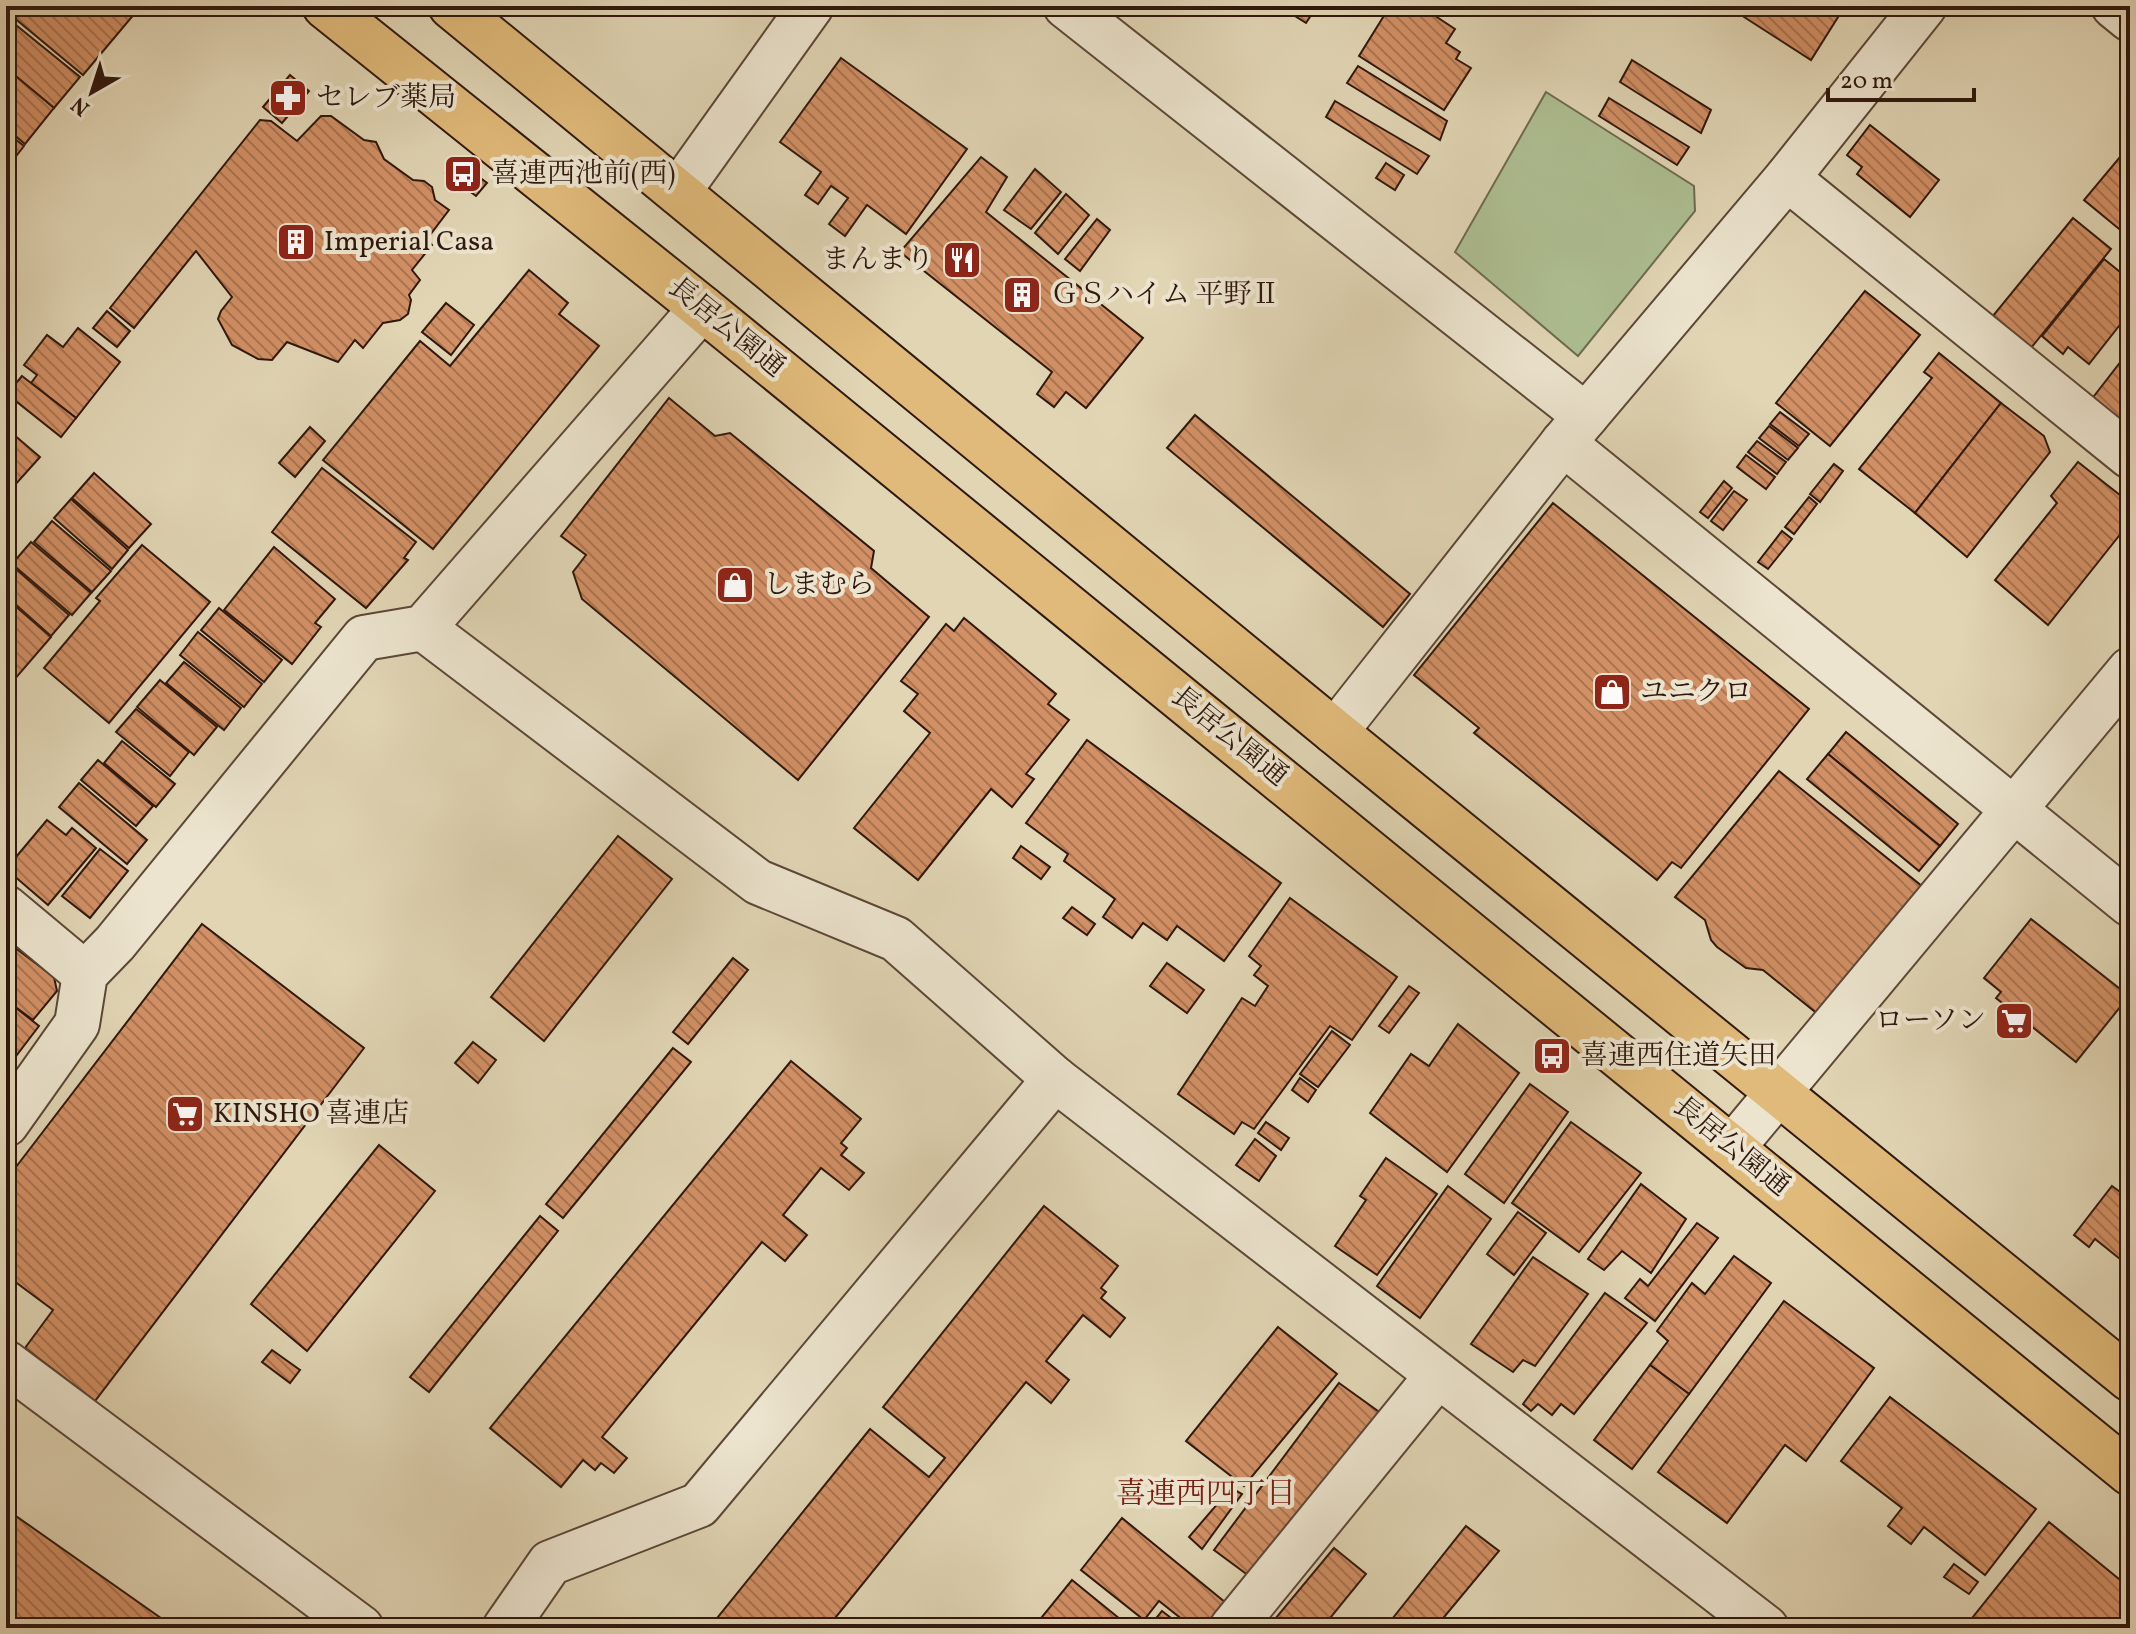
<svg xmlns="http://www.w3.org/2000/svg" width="2136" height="1634" font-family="Vollkorn,'Noto Serif JP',serif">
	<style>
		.pitch { fill: #adbe91; stroke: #6e6b50; stroke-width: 2 }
		.building { fill: url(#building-back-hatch); stroke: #30180e; stroke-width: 2 }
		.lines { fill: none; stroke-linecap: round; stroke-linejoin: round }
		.minor-casing { stroke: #5c4738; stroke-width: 48 }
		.highway-casing { stroke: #30180e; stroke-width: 48 }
		.minor { stroke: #ece4ce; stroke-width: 44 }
		.highway { stroke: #e0ba7a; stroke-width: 44 }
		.labels { text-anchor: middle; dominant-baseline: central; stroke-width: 8; stroke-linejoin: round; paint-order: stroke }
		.poi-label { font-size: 28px; fill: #30180e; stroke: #ece4ce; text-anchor: start }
		.street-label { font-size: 28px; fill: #30180e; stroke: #ece4ce }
		.neighbourhood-label { font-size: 30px; fill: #7a1f14; stroke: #ece4ce }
	</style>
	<defs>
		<pattern id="building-back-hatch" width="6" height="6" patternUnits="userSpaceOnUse" patternTransform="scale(2)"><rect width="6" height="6" fill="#d29066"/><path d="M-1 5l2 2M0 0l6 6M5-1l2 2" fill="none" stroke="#ab7552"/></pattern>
	</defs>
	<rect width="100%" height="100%" fill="#e1d5b4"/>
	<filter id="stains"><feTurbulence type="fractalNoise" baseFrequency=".0025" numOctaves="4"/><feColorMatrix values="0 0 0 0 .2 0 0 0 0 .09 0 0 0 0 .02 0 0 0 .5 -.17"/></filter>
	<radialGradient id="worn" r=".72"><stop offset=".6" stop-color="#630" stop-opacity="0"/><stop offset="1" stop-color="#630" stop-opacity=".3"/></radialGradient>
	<polygon class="pitch" points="1546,92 1694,186 1695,211 1578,356 1455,252"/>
	<g class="building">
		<polygon points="10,6 141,6 83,75 6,11"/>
		<polygon points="1279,6 1317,6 1306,23"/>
		<polygon points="1390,6 1420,6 1455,29 1446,43 1460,52 1456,59 1471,68 1444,110 1359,56"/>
		<polygon points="1751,6 1845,6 1811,60 1744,17"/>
		<polygon points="11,21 80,77 54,108 6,68 6,28"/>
		<polygon points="841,58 967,149 906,234 867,205 845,236 829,224 848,198 831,186 818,204 805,195 821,172 780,142"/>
		<polygon points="1632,60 1711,110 1701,133 1620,82"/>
		<polygon points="1358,66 1447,121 1440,140 1347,83"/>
		<polygon points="6,68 54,108 25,144 6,128"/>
		<polygon points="290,75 309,91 282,123 263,107"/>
		<polygon points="1609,98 1689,147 1677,165 1599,116"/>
		<polygon points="1335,101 1429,156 1417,174 1326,117"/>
		<polygon points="321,116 331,116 364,140 376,142 384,159 413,180 424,181 432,187 435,200 449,210 427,239 432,245 412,270 420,280 409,295 411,300 408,314 400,320 383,323 363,348 355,340 338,362 287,342 272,360 258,359 232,345 218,319 221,311 232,297 196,251 134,328 110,308 260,120 271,121 297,141"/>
		<polygon points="1870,125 1939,180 1910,217 1857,174 1862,167 1847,155"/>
		<polygon points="6,132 24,146 6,169"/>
		<polygon points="2130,145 2130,238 2084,200"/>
		<polygon points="981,157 1007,177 986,212 1143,338 1086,408 1066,392 1054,407 1037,394 1052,372 900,252"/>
		<polygon points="455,159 487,183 476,196 445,173"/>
		<polygon points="1386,163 1404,175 1395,190 1376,178"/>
		<polygon points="1035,169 1061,192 1031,229 1004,210"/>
		<polygon points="1066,194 1089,215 1058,254 1035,233"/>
		<polygon points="2073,218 2111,249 2031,348 1992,317"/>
		<polygon points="1097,219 1110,230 1080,271 1065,259"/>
		<polygon points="2104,259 2130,280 2130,312 2089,364 2068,347 2063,354 2042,336"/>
		<polygon points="529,270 568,303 559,314 599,346 433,549 323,460 420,341 450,366"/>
		<polygon points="1865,291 1920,335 1830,446 1776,403"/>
		<polygon points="446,303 474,325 451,355 422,332"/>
		<polygon points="107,311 130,331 117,347 93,328"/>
		<polygon points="78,328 120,362 76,418 31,383 37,375 24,365 47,335 63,347"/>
		<polygon points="1939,353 2001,403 1915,513 1859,469 1932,378 1924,372"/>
		<polygon points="2122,360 2130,366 2130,431 2091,400"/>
		<polygon points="22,376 76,418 61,437 7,394"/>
		<polygon points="669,398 715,436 730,433 874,551 871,568 929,617 798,780 582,599 573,572 586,555 561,536"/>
		<polygon points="2001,403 2044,436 2050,452 1967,557 1915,513"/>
		<polygon points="1780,412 1809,434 1799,446 1770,424"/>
		<polygon points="1195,415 1410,594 1383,627 1167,448"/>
		<polygon points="1769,426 1798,448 1788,460 1759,438"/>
		<polygon points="310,427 325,441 295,477 279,463"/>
		<polygon points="6,428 40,457 6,495"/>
		<polygon points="1757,441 1786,462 1777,474 1748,452"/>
		<polygon points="1746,455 1775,477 1766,489 1737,467"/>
		<polygon points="2078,462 2130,503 2130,522 2048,625 1995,580 2057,503 2051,496"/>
		<polygon points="1834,464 1843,471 1820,502 1810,494"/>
		<polygon points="322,468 416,542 404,558 408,560 366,608 272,532"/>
		<polygon points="94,473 151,524 129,548 72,498"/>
		<polygon points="1724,481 1732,488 1708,518 1700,512"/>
		<polygon points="1734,491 1747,500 1723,530 1711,521"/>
		<polygon points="1809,497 1817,504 1794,534 1785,527"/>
		<polygon points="71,499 128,550 112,569 54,518"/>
		<polygon points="1553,503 1809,709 1681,868 1672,862 1657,880 1474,733 1479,728 1414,675"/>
		<polygon points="52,521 111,571 92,592 34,542"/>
		<polygon points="1782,531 1792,539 1768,569 1758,562"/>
		<polygon points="31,542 91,593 72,615 12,564"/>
		<polygon points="142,545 210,602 109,723 44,668 100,601 96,598"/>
		<polygon points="274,547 335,599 315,623 321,627 292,664 224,610"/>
		<polygon points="10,564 69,615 51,636 6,596 6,569"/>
		<polygon points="6,598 51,637 14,680 6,674"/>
		<polygon points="219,608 282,660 264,682 201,630"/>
		<polygon points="964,618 1056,694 1048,704 1069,720 1026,774 1034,779 1012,807 991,789 918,880 854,828 930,733 904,711 918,694 901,681 946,624 954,631"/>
		<polygon points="198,632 262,684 244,707 180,655"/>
		<polygon points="184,662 241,708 224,730 166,683"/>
		<polygon points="160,680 217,727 194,755 137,707"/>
		<polygon points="136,709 189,752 170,776 116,732"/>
		<polygon points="1846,732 1958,824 1940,846 1828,754"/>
		<polygon points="1087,740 1281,883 1224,961 1177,926 1167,940 1143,923 1132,938 1103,917 1115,899 1064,861 1068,854 1026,823"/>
		<polygon points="122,741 175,784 156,807 104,763"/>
		<polygon points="1828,754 1940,846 1919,871 1807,779"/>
		<polygon points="98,760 153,806 136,826 81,780"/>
		<polygon points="1779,771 1923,887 1819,1015 1763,970 1746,968 1717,947 1711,940 1705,920 1675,897"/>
		<polygon points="79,783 147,840 127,864 59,807"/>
		<polygon points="47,820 66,835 72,828 96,848 48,905 6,869"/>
		<polygon points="618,836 672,879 544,1041 491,997"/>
		<polygon points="1021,846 1050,867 1041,879 1013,858"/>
		<polygon points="100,849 128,871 90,918 62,896"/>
		<polygon points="1290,898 1397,977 1352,1040 1330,1026 1254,1129 1242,1122 1234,1134 1178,1094 1242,998 1255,1006 1268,986 1254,975 1261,966 1249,956"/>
		<polygon points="1072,907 1095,924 1087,935 1063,918"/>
		<polygon points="2031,919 2129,996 2076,1062 1996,998 2001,992 1984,978"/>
		<polygon points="202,924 364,1048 95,1401 25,1348 53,1310 6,1275 6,1180"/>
		<polygon points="6,941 54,977 57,991 33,1020 6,1000"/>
		<polygon points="733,958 748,970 688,1044 673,1032"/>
		<polygon points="1167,963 1204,990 1187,1013 1150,986"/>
		<polygon points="1409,986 1419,993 1389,1033 1379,1026"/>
		<polygon points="6,1000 39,1026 13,1060 6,1054"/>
		<polygon points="1458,1024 1519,1073 1447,1172 1370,1113 1411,1054 1429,1066"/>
		<polygon points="1332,1031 1350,1045 1318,1087 1300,1074"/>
		<polygon points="473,1042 496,1060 478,1083 455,1063"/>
		<polygon points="673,1048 691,1062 563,1218 546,1204"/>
		<polygon points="791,1061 861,1119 841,1143 847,1148 841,1155 864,1173 849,1190 821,1168 783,1215 807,1235 785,1261 762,1242 602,1437 627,1458 614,1473 601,1463 595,1470 583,1460 561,1487 490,1428"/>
		<polygon points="1300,1078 1316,1090 1308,1102 1292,1090"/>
		<polygon points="1530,1084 1568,1112 1504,1203 1465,1174"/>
		<polygon points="1266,1122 1289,1138 1281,1150 1258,1133"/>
		<polygon points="1571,1122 1641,1173 1579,1252 1512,1203"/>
		<polygon points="1255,1139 1276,1156 1259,1181 1236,1165"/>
		<polygon points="379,1145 435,1191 307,1351 251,1304"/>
		<polygon points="1386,1158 1437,1194 1377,1275 1335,1246 1366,1200 1360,1196"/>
		<polygon points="1641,1184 1686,1219 1651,1273 1622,1251 1604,1270 1588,1259"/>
		<polygon points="1448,1186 1491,1219 1420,1318 1377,1286"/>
		<polygon points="2112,1186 2127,1197 2130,1194 2130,1267 2095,1239 2089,1247 2074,1235"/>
		<polygon points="1044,1206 1118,1266 1101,1288 1106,1292 1101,1298 1125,1318 1110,1337 1083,1315 1046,1361 1069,1380 1051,1403 1026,1382 827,1628 709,1628 870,1429 929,1477 945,1458 883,1407"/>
		<polygon points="1518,1212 1546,1233 1514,1275 1487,1254"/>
		<polygon points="540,1216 558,1231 429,1392 410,1377"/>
		<polygon points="1697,1223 1718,1238 1655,1321 1625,1298 1640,1279 1648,1286"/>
		<polygon points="1734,1256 1771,1283 1689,1394 1650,1365 1668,1341 1657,1331 1692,1283 1705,1294"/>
		<polygon points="1533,1257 1588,1294 1535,1366 1523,1360 1513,1372 1471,1344"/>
		<polygon points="1605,1293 1647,1323 1574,1414 1561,1404 1552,1415 1538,1404 1531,1411 1523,1404"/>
		<polygon points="1784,1301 1874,1368 1806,1461 1785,1445 1727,1523 1658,1472"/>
		<polygon points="1278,1327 1337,1374 1244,1486 1186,1441"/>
		<polygon points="272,1350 300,1370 290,1383 262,1362"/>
		<polygon points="1650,1365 1689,1394 1632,1469 1594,1440"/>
		<polygon points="1339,1383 1382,1414 1249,1576 1214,1550"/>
		<polygon points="1890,1397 2036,1509 1985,1575 1924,1527 1911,1544 1888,1526 1902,1508 1841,1461"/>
		<polygon points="1231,1488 1242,1494 1202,1549 1189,1537"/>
		<polygon points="6,1509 175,1628 16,1628 6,1621"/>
		<polygon points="1122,1518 1226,1603 1206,1628 1193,1628 1159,1601 1144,1620 1081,1570"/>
		<polygon points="2049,1522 2130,1588 2130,1628 1974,1628 1968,1623"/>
		<polygon points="1466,1526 1499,1551 1435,1628 1385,1628"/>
		<polygon points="1334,1548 1366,1574 1322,1628 1260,1628 1266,1621 1270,1625"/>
		<polygon points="1954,1564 1978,1582 1969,1594 1944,1577"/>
		<polygon points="1072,1580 1131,1628 1043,1628 1037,1623"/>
		<polygon points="1162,1611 1184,1628 1162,1628 1154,1621"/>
	</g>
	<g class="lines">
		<defs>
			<g id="minor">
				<polyline points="1066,6 1586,416"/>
				<polyline points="2114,6 2130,19"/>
				<polyline points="1787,178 2130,456"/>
				<polyline points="678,192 811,6"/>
				<polyline points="1563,443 2130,904"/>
				<polyline points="423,628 758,882 896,939 1055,1079 1766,1628"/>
				<polyline points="1335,732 1563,443 1787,178 1924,6"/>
				<polyline points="6,908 85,974"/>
				<polyline points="6,1124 77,1024 85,974 115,943 364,638 423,628 702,308"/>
				<polyline points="1732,1148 2130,670"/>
				<polyline points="6,1363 361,1628"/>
				<polyline points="505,1628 550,1563 699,1505 1055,1079"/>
				<polyline points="1232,1628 1438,1375"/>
			</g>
			<g id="highway">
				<polyline points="325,6 702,308 2130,1473"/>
				<polyline points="451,6 1335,732 2130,1379"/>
			</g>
		</defs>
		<use href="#minor" class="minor-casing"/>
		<use href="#highway" class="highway-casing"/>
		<use href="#minor" class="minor"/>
		<use href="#highway" class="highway"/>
	</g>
	<defs>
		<symbol id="pharmacy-square" viewBox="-11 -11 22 22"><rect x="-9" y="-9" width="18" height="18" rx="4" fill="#8f2418" stroke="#ece4ce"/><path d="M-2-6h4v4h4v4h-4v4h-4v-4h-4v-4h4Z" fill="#fff"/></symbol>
		<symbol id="bus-square" viewBox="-11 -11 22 22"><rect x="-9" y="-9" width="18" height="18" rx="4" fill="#8f2418" stroke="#ece4ce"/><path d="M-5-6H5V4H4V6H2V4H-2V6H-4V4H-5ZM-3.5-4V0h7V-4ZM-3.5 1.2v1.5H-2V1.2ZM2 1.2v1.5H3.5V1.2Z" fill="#fff"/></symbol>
		<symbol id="building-square" viewBox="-11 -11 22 22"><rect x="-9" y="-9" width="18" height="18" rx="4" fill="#8f2418" stroke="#ece4ce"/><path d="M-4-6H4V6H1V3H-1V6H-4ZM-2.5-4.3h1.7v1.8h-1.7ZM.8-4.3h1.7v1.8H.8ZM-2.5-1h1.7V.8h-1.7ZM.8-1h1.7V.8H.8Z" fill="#fff"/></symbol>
		<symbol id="restaurant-square" viewBox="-11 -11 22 22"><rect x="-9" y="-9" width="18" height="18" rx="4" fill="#8f2418" stroke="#ece4ce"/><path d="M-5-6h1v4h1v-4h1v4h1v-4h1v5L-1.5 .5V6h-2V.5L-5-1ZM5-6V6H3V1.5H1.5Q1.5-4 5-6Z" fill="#fff"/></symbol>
		<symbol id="shop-square" viewBox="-11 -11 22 22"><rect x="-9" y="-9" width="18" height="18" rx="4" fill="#8f2418" stroke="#ece4ce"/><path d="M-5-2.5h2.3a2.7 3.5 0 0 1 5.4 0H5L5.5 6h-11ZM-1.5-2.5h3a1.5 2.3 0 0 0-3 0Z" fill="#fff"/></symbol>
		<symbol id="supermarket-square" viewBox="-11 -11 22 22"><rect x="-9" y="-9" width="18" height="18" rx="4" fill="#8f2418" stroke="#ece4ce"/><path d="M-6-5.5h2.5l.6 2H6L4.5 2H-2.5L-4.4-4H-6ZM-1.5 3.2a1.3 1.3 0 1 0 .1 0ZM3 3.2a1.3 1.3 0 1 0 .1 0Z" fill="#fff"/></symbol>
	</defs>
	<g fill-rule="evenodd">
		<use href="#pharmacy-square" x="266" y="76" width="44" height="44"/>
		<use href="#bus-square" x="441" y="152" width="44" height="44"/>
		<use href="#building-square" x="274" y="220" width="44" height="44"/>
		<use href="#restaurant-square" x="940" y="238" width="44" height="44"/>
		<use href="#building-square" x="1000" y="273" width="44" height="44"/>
		<use href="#shop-square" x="713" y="563" width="44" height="44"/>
		<use href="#shop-square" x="1590" y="670" width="44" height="44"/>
		<use href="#supermarket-square" x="1992" y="999" width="44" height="44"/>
		<use href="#bus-square" x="1530" y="1034" width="44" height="44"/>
		<use href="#supermarket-square" x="163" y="1092" width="44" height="44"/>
	</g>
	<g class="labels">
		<g class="poi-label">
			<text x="316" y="98">セレブ薬局</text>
			<text x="491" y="174">喜連西池前(西)</text>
			<text x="324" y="242">Imperial Casa</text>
			<text x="934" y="260" text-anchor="end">まんまり</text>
			<text x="1050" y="295">ＧＳハイム 平野Ⅱ</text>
			<text x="763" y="585">しまむら</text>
			<text x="1640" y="692">ユニクロ</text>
			<text x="1986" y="1021" text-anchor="end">ローソン</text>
			<text x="1580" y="1056">喜連西住道矢田</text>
			<text x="213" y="1114">KINSHO 喜連店</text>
		</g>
		<g class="street-label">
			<text transform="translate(726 328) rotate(39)">長居公園通</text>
			<text transform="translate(1229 737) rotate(39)">長居公園通</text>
			<text transform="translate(1731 1147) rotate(39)">長居公園通</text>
		</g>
		<g class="neighbourhood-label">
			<text x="1206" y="1495">喜連西四丁目</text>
		</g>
	</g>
	<rect width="2136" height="1634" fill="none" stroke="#e1d5b4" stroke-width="32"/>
	<rect x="8" y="8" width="2120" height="1618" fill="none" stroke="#30180e" stroke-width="4"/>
	<rect x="16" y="16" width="2104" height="1602" fill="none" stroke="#30180e" stroke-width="2"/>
	<g transform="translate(92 92) rotate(219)" stroke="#ece4ce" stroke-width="6" paint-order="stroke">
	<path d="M0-6L14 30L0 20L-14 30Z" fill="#30180e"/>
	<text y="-12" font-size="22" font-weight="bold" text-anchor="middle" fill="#30180e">N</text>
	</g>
	<path d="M1828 88v12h146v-12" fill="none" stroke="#30180e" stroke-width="4"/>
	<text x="1840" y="88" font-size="24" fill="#30180e" stroke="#ece4ce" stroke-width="6" paint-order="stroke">20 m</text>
	<rect width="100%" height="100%" filter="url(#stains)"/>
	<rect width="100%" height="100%" fill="url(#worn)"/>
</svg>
